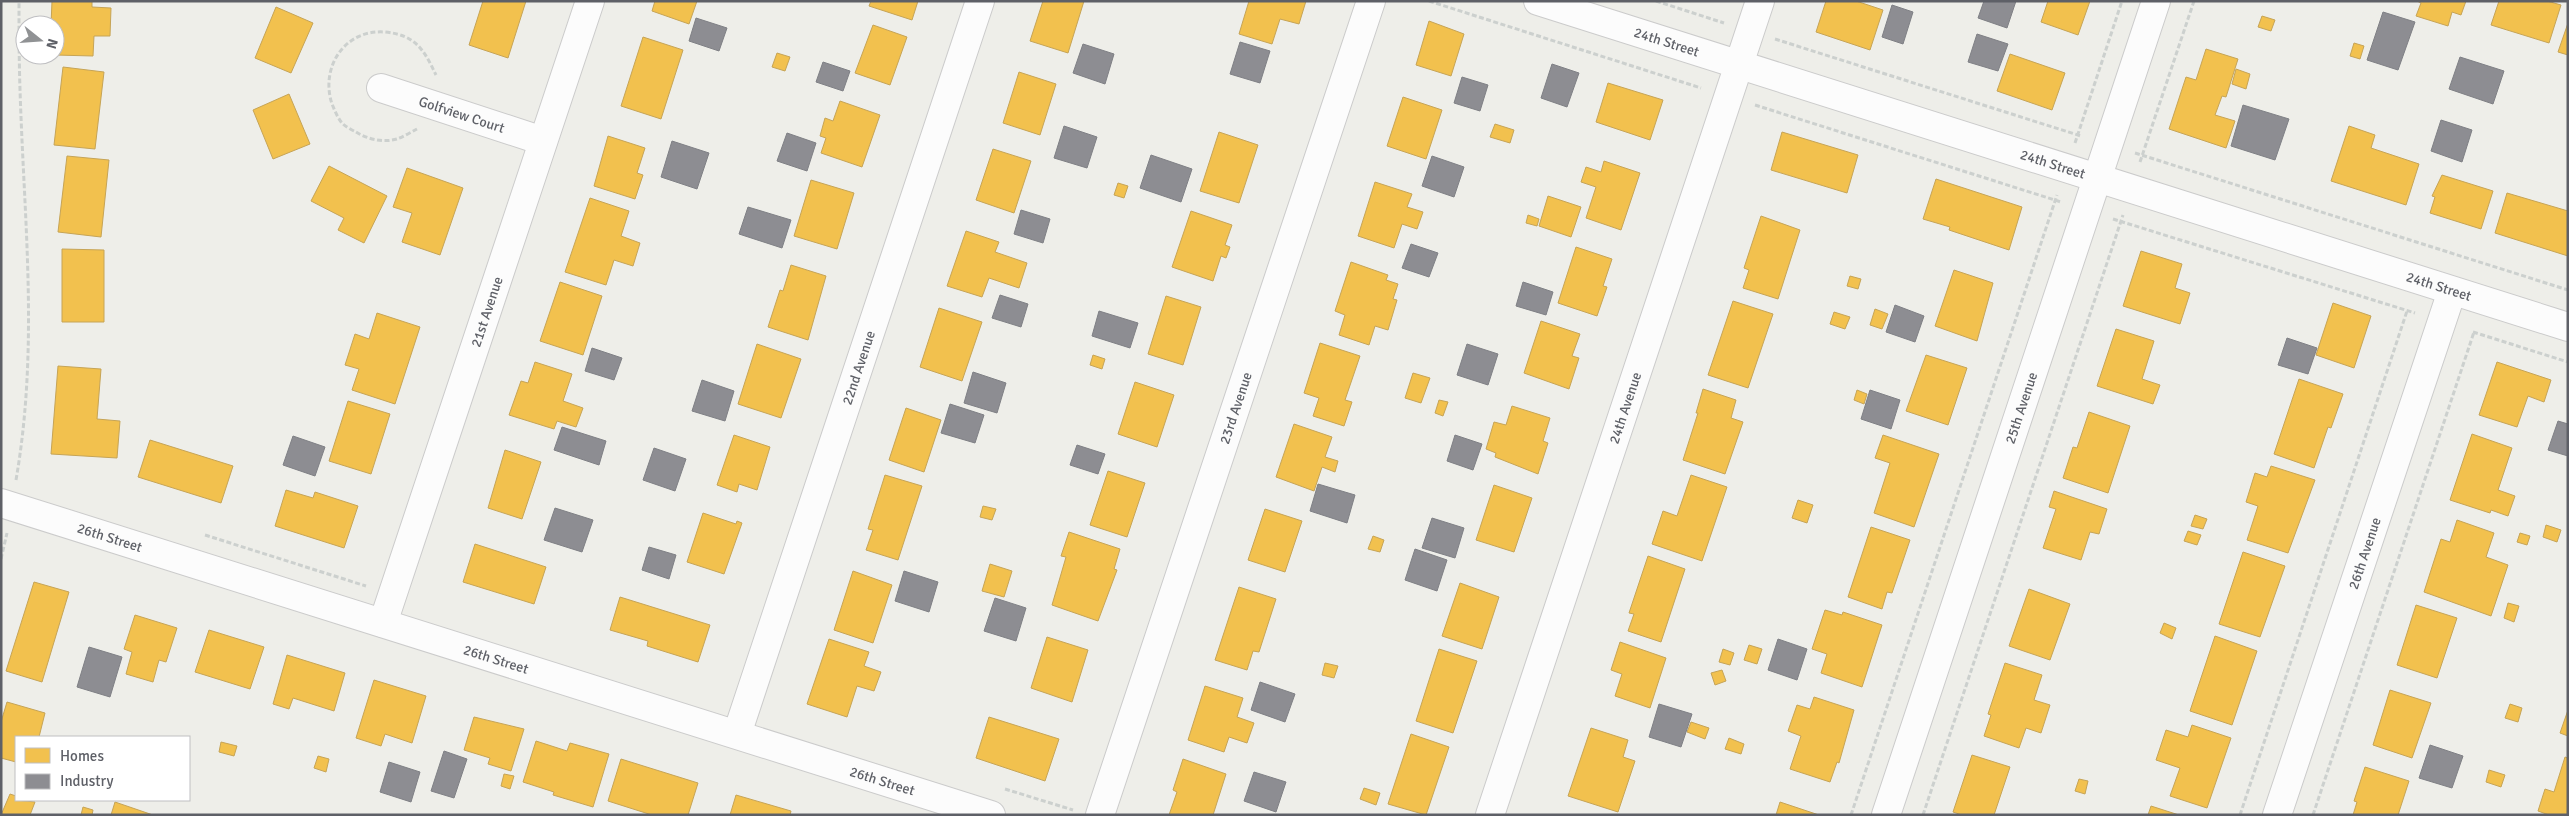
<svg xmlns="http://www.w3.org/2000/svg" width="2569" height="816" font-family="Signika,sans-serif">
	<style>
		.homes { fill: #f2c14e; stroke: #c6a456 }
		.industry { fill: #8d8d92; stroke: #7f8085 }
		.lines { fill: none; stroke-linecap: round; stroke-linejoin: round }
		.minor-casing { stroke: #cbcbcb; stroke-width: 30 }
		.path { stroke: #ccd0ce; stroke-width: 3; stroke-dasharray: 5 2.5; stroke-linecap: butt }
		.minor { stroke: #fcfcfc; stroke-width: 28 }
		.labels { text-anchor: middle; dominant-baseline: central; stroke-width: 5; stroke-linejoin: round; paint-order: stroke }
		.street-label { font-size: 14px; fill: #5e6067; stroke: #fff }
	</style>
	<rect width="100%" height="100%" fill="#eeeee9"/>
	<g class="homes">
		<polygon points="52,1 92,1 92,7 111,8 110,36 94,36 93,56 55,55 55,25 51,25"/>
		<polygon points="483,1 526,1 508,58 469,45"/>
		<polygon points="655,1 697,1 689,24 652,11"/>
		<polygon points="871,1 918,1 912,20 869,6"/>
		<polygon points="1043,1 1084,1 1068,53 1030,41"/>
		<polygon points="1249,1 1306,1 1299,24 1280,19 1272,44 1239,34"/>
		<polygon points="1826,1 1856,1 1883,10 1870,50 1816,32"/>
		<polygon points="2048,1 2090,1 2078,35 2041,22"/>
		<polygon points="2417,1 2466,1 2461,15 2452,12 2448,26 2416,16 2421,3"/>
		<polygon points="2499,1 2547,1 2561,5 2549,43 2491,25"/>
		<polygon points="276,7 313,23 291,73 255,58"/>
		<polygon points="2262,16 2275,20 2271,31 2258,27"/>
		<polygon points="1429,21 1464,34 1451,76 1416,65"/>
		<polygon points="2568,23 2568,55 2558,52"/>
		<polygon points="873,25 907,37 890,85 855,73"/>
		<polygon points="643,37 683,50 661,119 621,106"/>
		<polygon points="2354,43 2364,46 2360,59 2350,56"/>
		<polygon points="2206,49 2238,59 2226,97 2222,96 2215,115 2235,121 2226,148 2169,129 2186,77 2196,80"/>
		<polygon points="777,53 790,57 785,71 772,67"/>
		<polygon points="2010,54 2065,73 2052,110 1997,91"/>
		<polygon points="63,67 104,72 95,149 54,145"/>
		<polygon points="2236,69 2250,74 2246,89 2232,84"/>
		<polygon points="1019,72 1056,84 1040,135 1003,123"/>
		<polygon points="1608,83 1663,100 1650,140 1596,122"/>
		<polygon points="289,94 310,144 273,159 253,110"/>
		<polygon points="1403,97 1442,110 1426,159 1387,146"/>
		<polygon points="840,101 880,115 862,167 821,153 826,138 820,136 825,118 833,121"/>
		<polygon points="1495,124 1514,130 1510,143 1490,137"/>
		<polygon points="2349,126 2375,135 2371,148 2419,164 2406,205 2331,181"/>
		<polygon points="1219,132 1258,145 1239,203 1200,191"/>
		<polygon points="1782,132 1858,155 1847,193 1771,170"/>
		<polygon points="608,136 645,148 637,173 643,175 635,199 594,186"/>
		<polygon points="993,149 1031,161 1014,213 976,200"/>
		<polygon points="67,156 109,160 101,237 58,232"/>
		<polygon points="1604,161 1640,173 1621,230 1586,218 1596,187 1581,182 1586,167 1601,172"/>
		<polygon points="329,166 387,196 364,243 338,230 344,218 311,201"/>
		<polygon points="407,168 463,188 440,255 402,242 412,213 393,207"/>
		<polygon points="2442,175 2493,191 2481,229 2430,213 2435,197 2432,196"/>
		<polygon points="1936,179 2022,207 2009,250 1949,230 1950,227 1923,219"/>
		<polygon points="811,180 854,193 837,249 794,236"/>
		<polygon points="1375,182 1412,194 1407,207 1423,212 1417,229 1402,224 1394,248 1358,236"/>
		<polygon points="1118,183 1128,186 1124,198 1114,195"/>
		<polygon points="2507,193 2568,211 2568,256 2495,233"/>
		<polygon points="1548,196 1581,207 1571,237 1539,226"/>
		<polygon points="590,198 629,211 621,236 640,243 633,266 614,260 606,285 565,272"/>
		<polygon points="1191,211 1232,225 1225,245 1230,247 1226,258 1221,256 1213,281 1172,267"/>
		<polygon points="1528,215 1539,219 1537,226 1526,223"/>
		<polygon points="1761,216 1800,230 1778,299 1743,288 1749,270 1744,268"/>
		<polygon points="966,231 999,242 995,252 1027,263 1019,288 989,278 982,297 947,286"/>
		<polygon points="1576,247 1612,259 1603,286 1607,287 1597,316 1558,303"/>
		<polygon points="62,249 104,250 104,322 62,322"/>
		<polygon points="2141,251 2182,264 2175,288 2190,293 2180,324 2123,306"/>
		<polygon points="1351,262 1388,275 1386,280 1398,284 1393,299 1397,300 1388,330 1375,326 1369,345 1339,335 1345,315 1335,311"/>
		<polygon points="791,265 826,276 808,340 768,327 780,290 783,291"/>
		<polygon points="1954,270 1993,283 1977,341 1935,326"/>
		<polygon points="1850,276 1861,279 1858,289 1847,286"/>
		<polygon points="560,282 602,296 583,355 540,341"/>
		<polygon points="1166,296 1201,307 1183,365 1148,354"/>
		<polygon points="1733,301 1773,314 1748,388 1708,375"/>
		<polygon points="2333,303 2371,316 2354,368 2316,355"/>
		<polygon points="939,308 982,322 962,381 920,367"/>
		<polygon points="1875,309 1888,314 1882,329 1870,325"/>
		<polygon points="1834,312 1850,317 1845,329 1830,324"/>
		<polygon points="377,313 420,327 395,404 352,390 359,369 345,365 355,334 369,339"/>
		<polygon points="1541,321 1580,334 1572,356 1579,358 1569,389 1524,373"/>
		<polygon points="2116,329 2154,341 2142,379 2160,385 2153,404 2097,386"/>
		<polygon points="1320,343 1360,356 1345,400 1352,402 1344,426 1313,416 1319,398 1304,393"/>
		<polygon points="757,344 801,359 781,418 738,404"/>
		<polygon points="1093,355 1105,359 1102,369 1090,365"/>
		<polygon points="1926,355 1967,368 1948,425 1906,411"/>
		<polygon points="535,362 572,374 563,401 583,408 576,427 557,421 554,429 509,415 521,381 528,383"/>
		<polygon points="2497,362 2551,380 2544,402 2528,396 2517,427 2479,415"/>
		<polygon points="58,366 101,369 97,419 120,421 117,458 51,454"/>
		<polygon points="1413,373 1430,378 1421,403 1405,398"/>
		<polygon points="2299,379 2343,394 2331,428 2328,427 2314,468 2274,454"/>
		<polygon points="1135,382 1174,395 1157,447 1118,434"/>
		<polygon points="1703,389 1736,400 1731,418 1743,422 1725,474 1683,460 1698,413 1696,413"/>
		<polygon points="1857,390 1867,394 1864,404 1854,400"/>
		<polygon points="1439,400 1448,402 1443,416 1435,413"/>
		<polygon points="348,401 390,414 371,474 329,461"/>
		<polygon points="1512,406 1550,418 1543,441 1548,443 1538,474 1495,457 1496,453 1486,449 1494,422 1506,425"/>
		<polygon points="906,408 941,420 924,472 889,460"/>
		<polygon points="2089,412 2130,426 2108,493 2063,478 2073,447 2077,448"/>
		<polygon points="1294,424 1332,437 1325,457 1338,461 1335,472 1322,467 1314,491 1276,477"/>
		<polygon points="2472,434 2512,448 2498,490 2515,496 2508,516 2491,510 2490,513 2450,500"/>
		<polygon points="734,435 770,447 757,490 739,484 737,492 717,485"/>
		<polygon points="1883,435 1939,454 1914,527 1874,513 1890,463 1875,458"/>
		<polygon points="150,440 233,466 221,503 138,477"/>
		<polygon points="505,450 541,462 522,519 488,508"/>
		<polygon points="2271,466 2315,480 2288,553 2247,540 2258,506 2246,502 2255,473 2267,477"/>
		<polygon points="1108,471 1145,483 1127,537 1090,525"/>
		<polygon points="885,475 922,486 898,560 866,550 873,530 868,529"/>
		<polygon points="1691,475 1727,487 1702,561 1652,544 1663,511 1677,516"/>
		<polygon points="1494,485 1532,498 1514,552 1476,540"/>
		<polygon points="286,490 313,498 315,492 358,506 344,548 275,526"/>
		<polygon points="2054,491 2107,509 2099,534 2090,532 2081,560 2043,548 2056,509 2049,507"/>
		<polygon points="1798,500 1813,505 1807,523 1792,518"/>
		<polygon points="983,506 996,509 992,520 980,517"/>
		<polygon points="1265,509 1302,521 1285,572 1248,560"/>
		<polygon points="703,513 736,524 737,521 742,523 724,574 687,562"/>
		<polygon points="2195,515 2207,519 2203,529 2191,526"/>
		<polygon points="2457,520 2494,533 2486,557 2508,565 2491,616 2424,592 2441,539 2450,542"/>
		<polygon points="2546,525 2561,530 2557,542 2543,537"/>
		<polygon points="1871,527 1910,540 1892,593 1887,592 1882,609 1848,597"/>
		<polygon points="2188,531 2201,535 2197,545 2184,541"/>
		<polygon points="1069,532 1120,549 1114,569 1117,570 1098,621 1052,605 1066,557 1061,556"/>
		<polygon points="2520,533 2530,536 2527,545 2517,542"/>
		<polygon points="1373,536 1384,540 1380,552 1368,549"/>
		<polygon points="475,544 546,567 534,604 463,582"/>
		<polygon points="2243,552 2285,566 2260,637 2219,624"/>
		<polygon points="1648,556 1685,569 1661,642 1628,631 1634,614 1629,613"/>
		<polygon points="990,564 1012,571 1004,597 982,591"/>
		<polygon points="853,571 892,585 873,643 834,630"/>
		<polygon points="34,582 69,592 42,682 6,671"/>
		<polygon points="1460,583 1499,597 1482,649 1442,636"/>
		<polygon points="1239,587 1276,599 1259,652 1253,651 1247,670 1215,660"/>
		<polygon points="2029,589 2070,604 2050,660 2009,646"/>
		<polygon points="620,597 710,625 698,662 647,646 648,641 610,630"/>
		<polygon points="2508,603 2519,606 2514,622 2504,618"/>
		<polygon points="2416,605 2457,618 2437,678 2397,665"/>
		<polygon points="1825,610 1842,615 1843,612 1882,625 1862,687 1821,673 1827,654 1812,649"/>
		<polygon points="135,615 177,628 166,662 159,660 153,682 126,674 132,652 124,649"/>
		<polygon points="2164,623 2176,628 2172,639 2160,633"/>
		<polygon points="209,630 264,647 250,689 195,672"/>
		<polygon points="2215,636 2257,651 2232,725 2190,711"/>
		<polygon points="1047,637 1088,650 1072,702 1031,688"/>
		<polygon points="829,639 869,652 864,666 881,672 874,691 857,686 847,717 807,704"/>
		<polygon points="1620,642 1666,658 1650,708 1615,696 1622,674 1611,670"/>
		<polygon points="1749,645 1762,649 1757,664 1744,660"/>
		<polygon points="1439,649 1477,661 1453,733 1416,721"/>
		<polygon points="1723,649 1734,653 1730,665 1719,662"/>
		<polygon points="287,655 345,673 334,711 293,698 289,709 273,704"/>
		<polygon points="1325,663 1338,666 1334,678 1322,675"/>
		<polygon points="2005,663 2042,675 2034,700 2050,705 2041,733 2026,728 2019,748 1984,736 1991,715 1988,714"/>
		<polygon points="1722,670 1726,681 1715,685 1711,673"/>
		<polygon points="374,680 426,696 412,743 385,734 381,746 356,738"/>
		<polygon points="1205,686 1243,698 1237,717 1254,723 1247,743 1229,737 1224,752 1188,740"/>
		<polygon points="2390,690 2431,703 2412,758 2373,745"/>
		<polygon points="1814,697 1854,710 1839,763 1837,762 1830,782 1790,769 1801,736 1788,731 1797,705 1810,709"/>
		<polygon points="7,702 45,713 39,737 16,737 16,762 1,758 1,722"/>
		<polygon points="2510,704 2522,708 2518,722 2505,718"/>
		<polygon points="2568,710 2568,736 2560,733"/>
		<polygon points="474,717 524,729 511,771 488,764 490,758 464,750"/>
		<polygon points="989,717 1059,739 1045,781 976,758"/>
		<polygon points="1691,722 1709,728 1705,739 1687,732"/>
		<polygon points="2192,725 2231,738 2207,808 2170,796 2180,768 2156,760 2166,730 2188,737"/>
		<polygon points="1591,728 1628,740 1623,757 1635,761 1618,812 1568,796"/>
		<polygon points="1411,734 1449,747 1426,815 1388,804"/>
		<polygon points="1729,738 1744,744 1741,754 1725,749"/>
		<polygon points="536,741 567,751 570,743 609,754 593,807 553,795 554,792 523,782"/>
		<polygon points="221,742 237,746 234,756 219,752"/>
		<polygon points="1972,755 2010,767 1994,815 1962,815 1953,812"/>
		<polygon points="318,756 329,759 326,772 314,768"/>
		<polygon points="2565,757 2568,758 2568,815 2549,815 2538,811 2545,789 2554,792"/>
		<polygon points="621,759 698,783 688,815 652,815 608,801"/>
		<polygon points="1183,759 1226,774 1213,815 1169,815 1177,792 1173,790"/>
		<polygon points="2365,767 2409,781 2398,815 2353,815 2357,802 2354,801"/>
		<polygon points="2489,770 2505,775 2501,787 2486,782"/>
		<polygon points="504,774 514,776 510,789 501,786"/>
		<polygon points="2079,779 2088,781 2085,794 2075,791"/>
		<polygon points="1364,788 1380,793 1376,805 1360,799"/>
		<polygon points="10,794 16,796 16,800 35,802 30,815 1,815"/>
		<polygon points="736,795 791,811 790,815 730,815"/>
		<polygon points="115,802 153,815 111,815"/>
		<polygon points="1780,802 1819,815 1776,815"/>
		<polygon points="2151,806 2179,815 2148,815"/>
		<polygon points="83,807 93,810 92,815 81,815"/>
	</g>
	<g class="industry">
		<polygon points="1984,1 2016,1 2007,28 1978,18"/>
		<polygon points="1892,5 1913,12 1903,44 1882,37"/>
		<polygon points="2383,12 2415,22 2398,70 2367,60"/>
		<polygon points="696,18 727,28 719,51 689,41"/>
		<polygon points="1977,34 2008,44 1998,71 1968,62"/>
		<polygon points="1240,42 1270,51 1260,83 1230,74"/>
		<polygon points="1083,44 1114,54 1105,84 1073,73"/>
		<polygon points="2460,57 2504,71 2493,104 2449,89"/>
		<polygon points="823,62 850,71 843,91 816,82"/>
		<polygon points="1552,64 1579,73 1567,107 1541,98"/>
		<polygon points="1462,77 1488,85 1480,111 1454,103"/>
		<polygon points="2243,105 2289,119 2275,160 2231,146"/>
		<polygon points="2441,120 2472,130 2462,162 2431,151"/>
		<polygon points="1064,126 1097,137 1087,168 1054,158"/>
		<polygon points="787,133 816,143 807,171 777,161"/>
		<polygon points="672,141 709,153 697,189 661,177"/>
		<polygon points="1151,155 1192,169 1181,202 1140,188"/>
		<polygon points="1432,156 1464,167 1454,197 1422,186"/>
		<polygon points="748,207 791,220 782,248 739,234"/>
		<polygon points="1021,210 1050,219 1043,243 1014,234"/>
		<polygon points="1411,244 1438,253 1429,277 1402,268"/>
		<polygon points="1523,282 1553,292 1546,315 1516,306"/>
		<polygon points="1000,295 1028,304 1021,327 992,318"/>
		<polygon points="1895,305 1924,316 1915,342 1886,332"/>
		<polygon points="1099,311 1138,323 1130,348 1092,336"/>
		<polygon points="2287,338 2317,348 2308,374 2278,365"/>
		<polygon points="1467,344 1498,354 1488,385 1457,375"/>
		<polygon points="592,348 622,358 614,380 585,371"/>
		<polygon points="973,372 1006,383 997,413 964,403"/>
		<polygon points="702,380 734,391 725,421 692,411"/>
		<polygon points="1870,390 1900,400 1891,429 1861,419"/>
		<polygon points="950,404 984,415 975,443 941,433"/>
		<polygon points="2558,421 2568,424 2568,456 2548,450"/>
		<polygon points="562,427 606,441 599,465 554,450"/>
		<polygon points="1455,435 1482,444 1473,470 1447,461"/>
		<polygon points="293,436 325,447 315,476 283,465"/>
		<polygon points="1077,445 1105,454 1098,474 1070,465"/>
		<polygon points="654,448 686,459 675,491 643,480"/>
		<polygon points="1318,484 1355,495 1347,523 1310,511"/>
		<polygon points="555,508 593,520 582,552 544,540"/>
		<polygon points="1432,518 1464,528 1455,558 1422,548"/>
		<polygon points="649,547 676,555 669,579 642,570"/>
		<polygon points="1415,549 1447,560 1437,591 1405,580"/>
		<polygon points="904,571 938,582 929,612 895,601"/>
		<polygon points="995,598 1026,608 1016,641 984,631"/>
		<polygon points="1778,639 1807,649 1797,680 1768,670"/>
		<polygon points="89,647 122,657 110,697 77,687"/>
		<polygon points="1260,682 1295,694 1285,722 1251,710"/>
		<polygon points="1659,704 1692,714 1681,747 1649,737"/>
		<polygon points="2430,745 2463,756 2452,788 2419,778"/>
		<polygon points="444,751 467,759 454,798 431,791"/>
		<polygon points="389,762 420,772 411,802 380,792"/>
		<polygon points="1254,772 1286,782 1276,812 1244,801"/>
	</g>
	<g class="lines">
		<defs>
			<g id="minor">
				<path id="s1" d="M1538 1 2568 327"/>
				<path id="s2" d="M381 88 543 141"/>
				<path id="s3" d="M1 503 991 815"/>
				<path id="s4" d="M383 623 590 1"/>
				<path id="s5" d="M737 734 980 1"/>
				<path id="s6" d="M1100 815 1371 1"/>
				<path id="s7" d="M1490 815 1760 1"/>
				<path id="s8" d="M1886 815 2156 1"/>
				<path id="s9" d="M2277 815 2452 291"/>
			</g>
		</defs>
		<use href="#minor" class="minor-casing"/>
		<g class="path">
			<polyline points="1429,1 1701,88"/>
			<polyline points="1656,1 1724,23"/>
			<polyline points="1775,39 2081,136"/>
			<polyline points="1755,105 2061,202"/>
			<path d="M417 129C411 132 403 137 397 139 383 143 367 139 356 132 352 130 346 127 343 124 338 119 335 111 332 104 320 68 344 29 385 32 416 35 424 50 436 75"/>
			<polyline points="2075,143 2122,1"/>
			<polyline points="2135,153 2568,290"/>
			<polyline points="2140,162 2194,1"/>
			<polyline points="2113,219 2415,313"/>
			<polyline points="2473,332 2568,362"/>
			<path d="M16 480C39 347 24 221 20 89 19 60 19 30 19 1"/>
			<polyline points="205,535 366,586"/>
			<polyline points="1,559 7,533"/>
			<polyline points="1005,789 1073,810"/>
			<polyline points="1851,815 2057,195"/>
			<polyline points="1923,815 2123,215"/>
			<polyline points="2240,815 2407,311"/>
			<polyline points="2313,815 2474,332"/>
		</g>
		<use href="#minor" class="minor"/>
	</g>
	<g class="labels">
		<g class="street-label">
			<text stroke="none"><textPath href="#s1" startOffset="135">24th Street</textPath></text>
			<text stroke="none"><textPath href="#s2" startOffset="85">Golfview Court</textPath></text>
			<text stroke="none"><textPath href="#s1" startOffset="540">24th Street</textPath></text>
			<text stroke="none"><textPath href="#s1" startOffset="945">24th Street</textPath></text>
			<text stroke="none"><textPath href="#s4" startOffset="328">21st Avenue</textPath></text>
			<text stroke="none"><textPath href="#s5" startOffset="386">22nd Avenue</textPath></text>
			<text stroke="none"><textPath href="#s6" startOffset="429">23rd Avenue</textPath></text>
			<text stroke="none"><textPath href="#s7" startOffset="429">24th Avenue</textPath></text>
			<text stroke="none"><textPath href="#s8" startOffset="429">25th Avenue</textPath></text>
			<text stroke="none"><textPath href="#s3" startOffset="114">26th Street</textPath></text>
			<text stroke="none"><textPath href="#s9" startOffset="276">26th Avenue</textPath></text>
			<text stroke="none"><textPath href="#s3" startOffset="519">26th Street</textPath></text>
			<text stroke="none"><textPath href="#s3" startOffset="924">26th Street</textPath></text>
		</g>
	</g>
	<rect width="2569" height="816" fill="none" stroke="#5e6067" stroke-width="5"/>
	<rect x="15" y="736" width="175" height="65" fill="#ffffff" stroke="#bfbfc2"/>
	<rect x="25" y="748" width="25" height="15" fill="#f2c14e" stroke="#bfbfc2"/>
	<text x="60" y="761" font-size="15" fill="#5e6067">Homes</text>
	<rect x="25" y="774" width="25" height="15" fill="#8d8d92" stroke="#bfbfc2"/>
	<text x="60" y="786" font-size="15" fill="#5e6067">Industry</text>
	<g transform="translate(40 40) rotate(107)"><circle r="24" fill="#ffffff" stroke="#bfbfc2"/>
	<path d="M0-4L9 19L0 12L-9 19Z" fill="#909294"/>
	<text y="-8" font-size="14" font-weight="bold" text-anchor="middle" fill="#5e6067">N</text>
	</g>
</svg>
